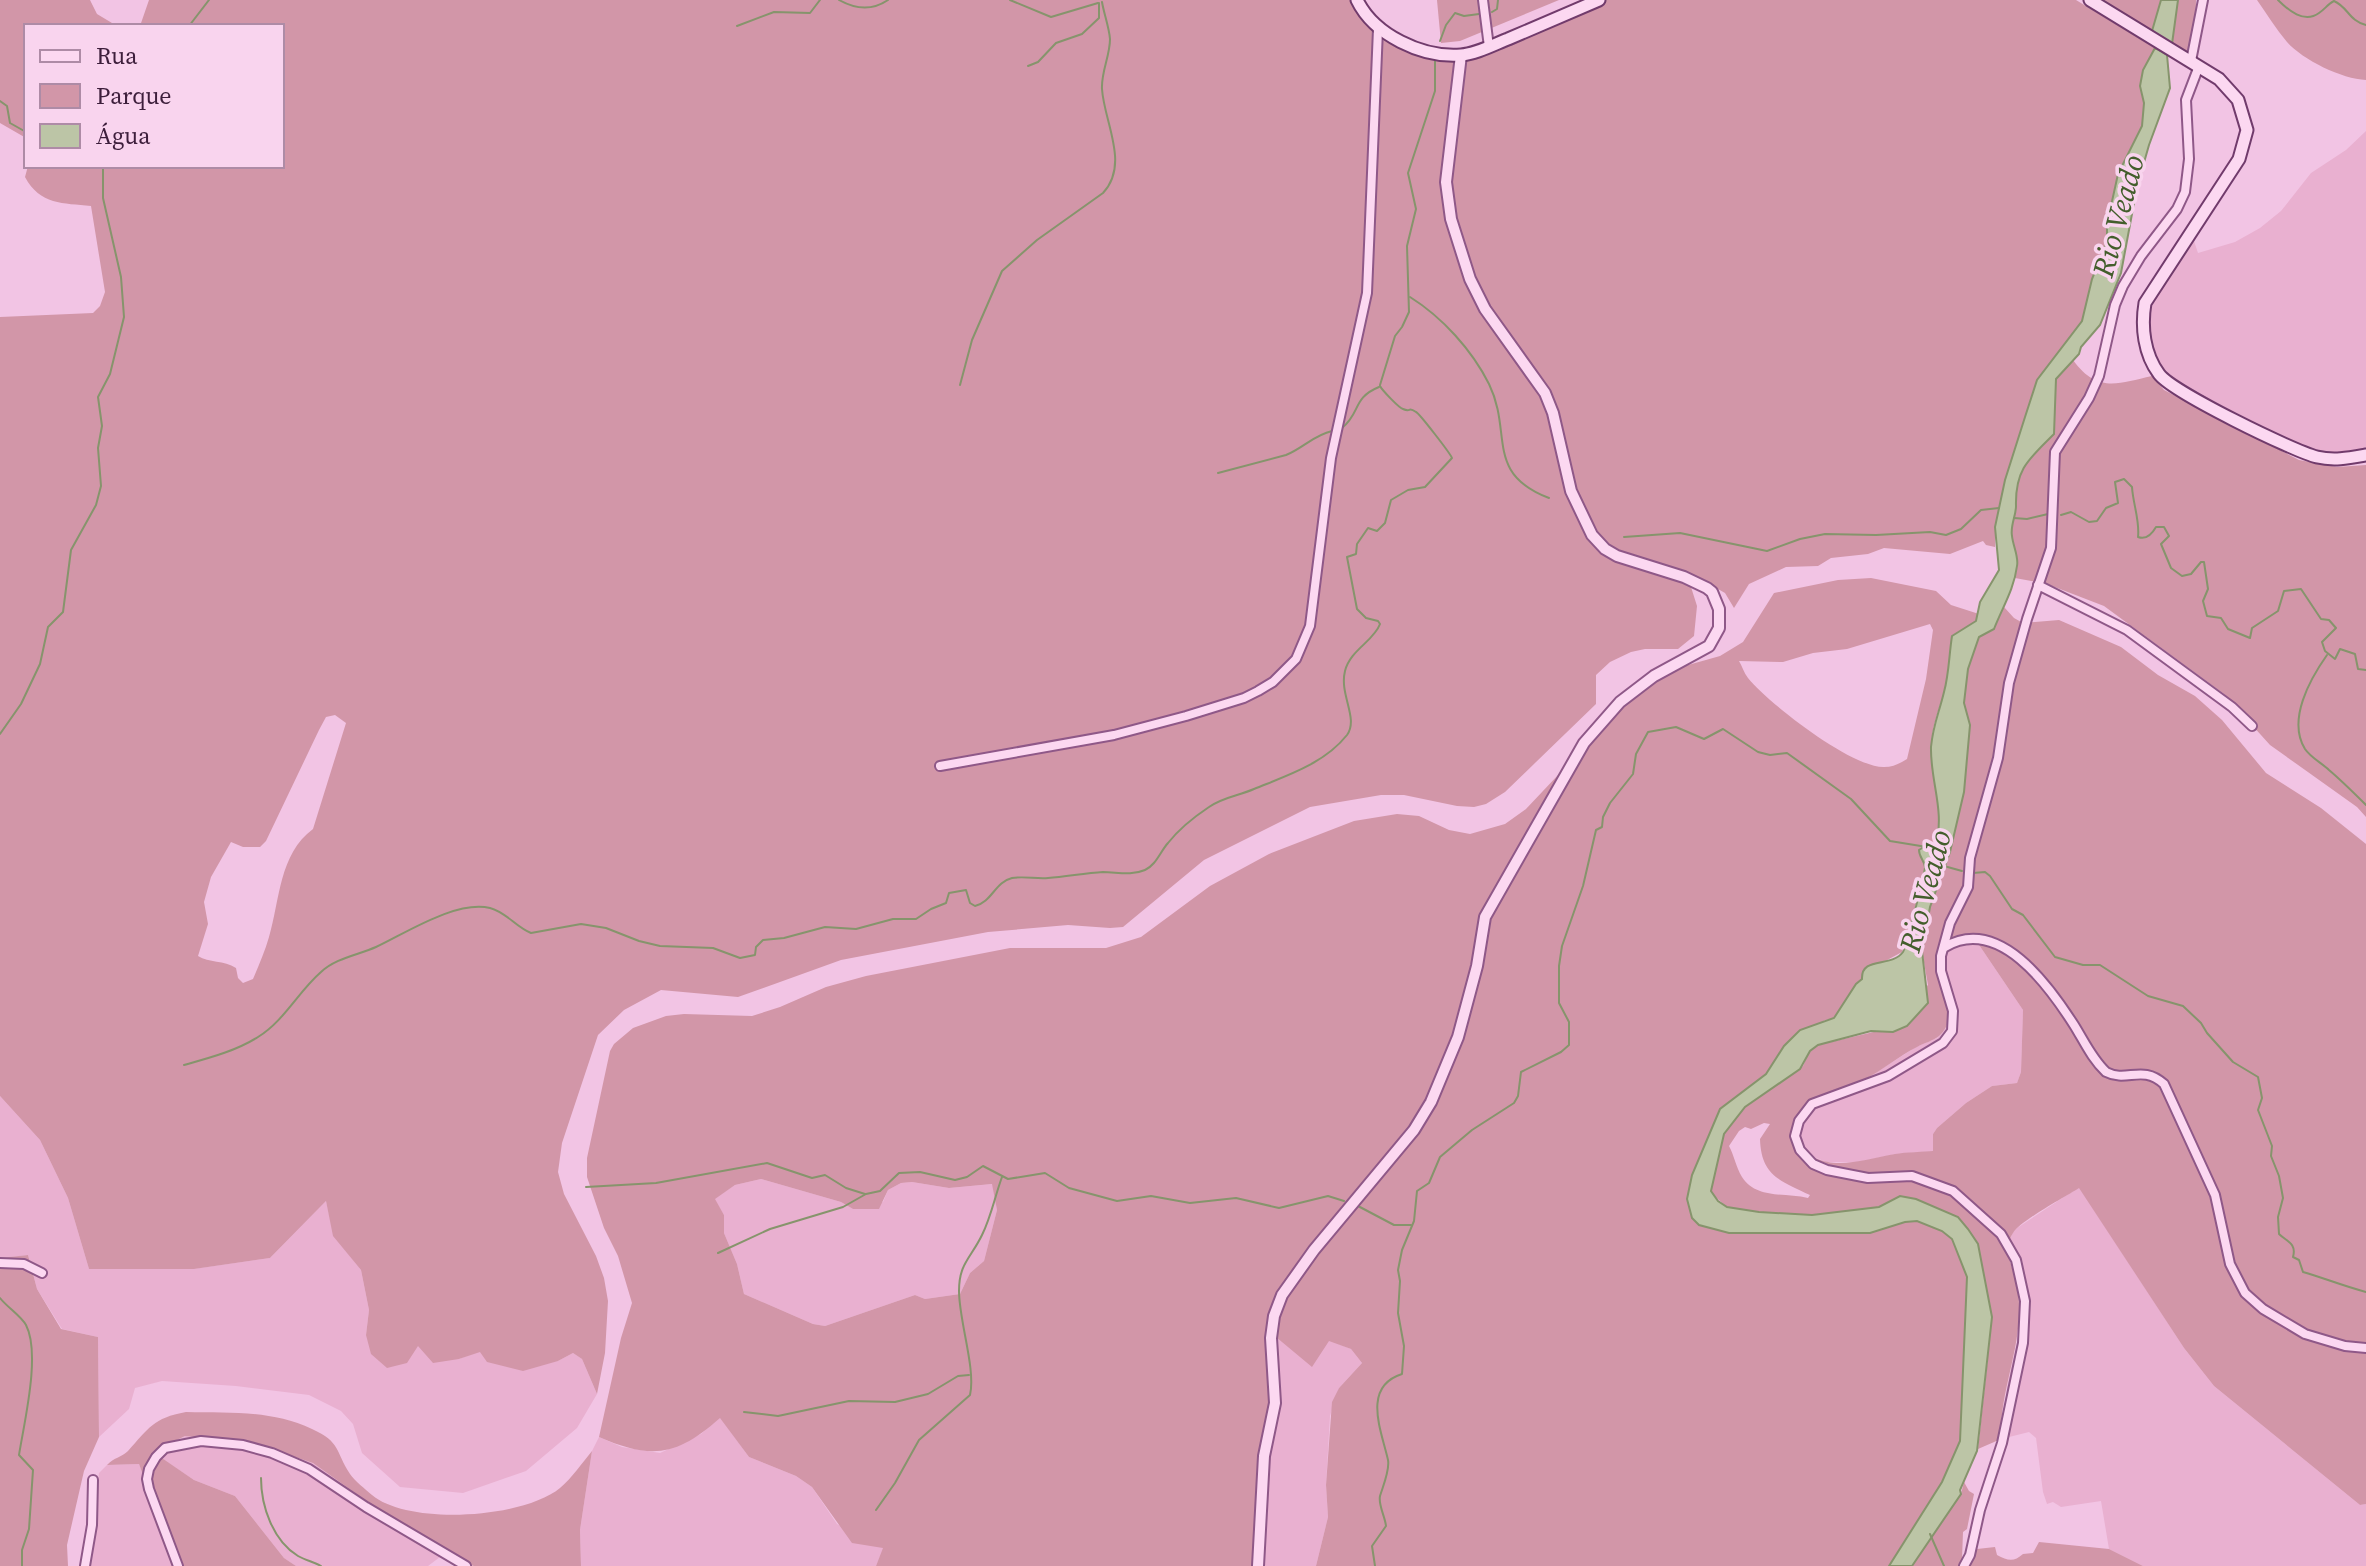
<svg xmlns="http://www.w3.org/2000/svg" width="2366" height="1566" font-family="'Source Serif 4',serif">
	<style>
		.farmland { fill: #e9b0d0 }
		.green { fill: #d296a8; fill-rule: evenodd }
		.water { fill: #bcc5a6; stroke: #86946c; stroke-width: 2 }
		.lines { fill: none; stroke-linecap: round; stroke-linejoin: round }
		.stream { stroke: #86946c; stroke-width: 2 }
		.minor-casing { stroke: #8f5888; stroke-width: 12 }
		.tertiary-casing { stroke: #8f5888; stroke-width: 14 }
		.secondary-casing { stroke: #713b6c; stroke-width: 15 }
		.minor { stroke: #fcd8f1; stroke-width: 8 }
		.tertiary { stroke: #fcd8f1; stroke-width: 10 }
		.secondary { stroke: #fcd8f1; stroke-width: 11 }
		.labels { text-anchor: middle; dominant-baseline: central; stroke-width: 7; stroke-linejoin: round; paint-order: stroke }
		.water-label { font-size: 30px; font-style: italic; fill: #435e2c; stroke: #f9d4ee }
	</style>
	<rect width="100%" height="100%" fill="#f2c4e4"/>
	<g class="farmland">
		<polygon points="2366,131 2366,452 2323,453 2304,449 2171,379 2156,361 2147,331 2149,308 2192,235 2198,253 2235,242 2260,228 2281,211 2311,173 2346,150"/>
		<polygon points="1971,933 2023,1010 2021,1072 2017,1083 1992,1086 1966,1103 1937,1128 1933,1134 1934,1151 1896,1154 1858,1162 1826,1162 1805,1153 1800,1148 1797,1123 1820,1098 1869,1077 1916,1047 1937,1038 1945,1029 1950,1017 1942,955 1949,944"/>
		<polygon points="0,1096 40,1140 68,1198 89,1269 193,1269 270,1258 326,1201 334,1236 361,1270 369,1310 366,1335 418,1345 459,1359 480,1351 558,1361 573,1353 582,1359 597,1394 577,1428 526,1471 463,1493 400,1487 362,1453 353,1424 341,1411 309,1395 236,1386 162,1381 135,1388 129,1409 99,1437 98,1337 62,1329 37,1289 28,1255 0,1258"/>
		<polygon points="761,1179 841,1202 853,1209 883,1202 888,1190 901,1183 912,1182 949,1188 993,1184 997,1210 984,1261 970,1273 960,1294 925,1299 915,1295 825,1326 813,1324 744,1294 737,1264 724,1233 724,1215 714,1199 735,1185"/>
		<polygon points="2079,1187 2184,1348 2214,1386 2360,1505 2366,1504 2366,1566 2143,1566 2109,1549 2101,1501 2061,1507 2053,1502 2047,1504 2043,1492 2036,1438 2029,1432 2001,1439 2007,1387 2019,1333 2019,1292 2007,1246 2014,1230"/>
		<polygon points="1270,1332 1329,1340 1351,1349 1362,1363 1339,1388 1330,1416 1326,1485 1328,1517 1316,1566 1260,1566"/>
		<polygon points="720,1417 749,1457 796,1476 812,1487 837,1524 884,1548 876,1566 581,1566 580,1530 592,1451 599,1437 622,1447 660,1453 701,1434"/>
		<polygon points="185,1436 253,1443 313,1463 435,1550 440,1557 428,1566 296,1566 284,1558 235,1496 194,1480 152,1452 171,1445"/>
		<polygon points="139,1464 176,1566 85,1566 99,1473 107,1465"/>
	</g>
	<g class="green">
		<polygon points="0,0 90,0 97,14 117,26 26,26 26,138 0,123"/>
		<path d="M149 0H1354L1383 36 1456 53 1478 47 1591 0H2076L2155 48 2143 70 2140 86 2144 103 2142 126 2118 174 2107 224V242L2092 279 2082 321 2037 381 2005 480 1995 527V547L1986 545 1983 541 1950 554 1884 548 1868 554 1831 558 1818 566 1786 567 1749 584 1734 608 1725 593 1697 577 1691 587 1697 606 1694 636 1678 649H1645L1631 652 1610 662 1596 675V704L1505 792 1486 804 1474 807 1457 806 1404 795H1381L1310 807 1204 860 1123 927 1110 928 1068 925 988 932 841 960 738 997 661 990 624 1010 598 1035 562 1143 558 1172 564 1194 596 1256 604 1278 608 1301 605 1353 597 1394 582 1359 573 1353 558 1361 523 1371 487 1362 480 1352 459 1359 433 1363 418 1346 407 1363 387 1368 371 1354 366 1335 369 1310 361 1270 333 1236 326 1201 270 1258 194 1269H89L68 1198 40 1140 0 1096V317L93 313 100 306 105 292 91 206C63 203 40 205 25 177L28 166H282V26H140ZM335 715 346 723 313 829C279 854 280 900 269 937 265 951 259 965 253 979L243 983 238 978 236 968C224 960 209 963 198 956L208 924 204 902 211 877 231 842 243 847H260L266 841 319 730 326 717Z"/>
		<polygon points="1437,0 1559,0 1460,41 1441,43"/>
		<polygon points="2100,0 2161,0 2152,31"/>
		<polygon points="2178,0 2196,0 2195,59 2172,44"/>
		<path d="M2257 0H2366V80C2342 79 2303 60 2287 42 2276 29 2267 14 2257 0Z"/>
		<path d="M2073 360C2097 393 2117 384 2152 376L2164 390 2299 460 2337 467 2366 465V817L2357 807 2270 745 2224 694 2104 606 2047 584 2015 578 2018 563 2011 533 2016 506 2014 496 2018 477 2022 468 2054 434 2056 379Z"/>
		<path d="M1871 578 1936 591 1951 605 1979 614 1976 622 1952 636C1950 655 1949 674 1944 692 1938 713 1932 725 1931 747 1930 781 1946 813 1935 846L1921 848 1919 850 1924 864V876L1902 952 1876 966 1856 984 1834 1019 1825 1020 1784 1046 1766 1074 1720 1109 1692 1175 1687 1199 1692 1217 1699 1225 1766 1234 1870 1233 1905 1222 1917 1221 1942 1231 1952 1239 1967 1277 1960 1441 1942 1482 1889 1566H1316L1328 1517 1326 1485 1332 1402 1339 1388 1362 1363 1351 1349 1329 1341 1312 1367 1270 1332 1274 1389 1265 1451 1260 1566H876L883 1548 852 1543 812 1487 796 1476 749 1457 720 1418C677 1456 652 1460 599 1437L621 1338 632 1303 618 1256 604 1228 587 1177V1158L610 1051 614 1044 633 1028 666 1016 684 1014 752 1016 780 1007 826 987 866 976 1010 948H1106L1141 937 1210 886 1269 854 1354 821 1397 814 1419 816 1449 830 1470 834 1505 824 1526 809 1641 687 1674 669 1720 656 1743 642 1774 593 1838 580ZM1930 624 1933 630 1926 679 1907 759C1899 764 1893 767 1884 767 1852 768 1768 703 1748 678 1744 673 1742 666 1739 661L1783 662 1813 653 1847 649ZM761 1179 841 1202 853 1209H879L888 1190 901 1183 912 1182 949 1188 992 1184 997 1210 984 1261 970 1273 960 1294 925 1299 915 1295 825 1326 813 1324 744 1294 737 1264 724 1233V1215L715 1199 735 1185Z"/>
		<path d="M2004 607 2014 618 2023 623 2059 620 2121 647 2158 675 2195 696 2222 720 2266 773 2321 808 2366 844V1504L2360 1505 2214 1386 2184 1348 2079 1188C2065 1197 2020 1221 2013 1233 2001 1251 2016 1272 2018 1292 2025 1342 1999 1389 2001 1439L1978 1449 1988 1357 1968 1229 1879 1207 1813 1215 1759 1212 1727 1207 1712 1194 1711 1181 1724 1134 1745 1107 1803 1066 1810 1051 1818 1045 1878 1031 1928 985 1922 951 1930 907 1950 852 1964 792 1970 725 1964 703 1968 669 1979 637 1994 629ZM1971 933 2023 1010 2021 1072 2017 1083 1992 1086 1966 1103 1937 1128 1933 1134V1151C1921 1152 1907 1152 1895 1154 1859 1160 1819 1177 1796 1139 1799 1130 1800 1116 1805 1109 1817 1093 1846 1087 1865 1079 1883 1070 1899 1056 1917 1047 1924 1043 1933 1041 1939 1036 1973 1005 1909 951 1971 933ZM1764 1123 1770 1124 1760 1139C1761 1176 1781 1181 1810 1195L1808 1198C1786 1192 1757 1200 1742 1177 1736 1167 1734 1155 1729 1146L1739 1131 1745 1127 1751 1129Z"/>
		<polygon points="28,1255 37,1289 61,1329 98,1337 99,1437 84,1471 67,1545 68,1566 0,1566 0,1258"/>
		<path d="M186 1412C230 1413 271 1410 312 1429 341 1442 335 1451 350 1474 355 1481 365 1489 372 1495 409 1526 524 1518 560 1488 572 1478 582 1463 592 1451L580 1530 581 1566H474L440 1557 435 1550 313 1463 253 1443 185 1436 153 1452 194 1480 235 1496 284 1558 296 1566H176L139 1464 107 1465C113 1458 122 1457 128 1451 149 1428 153 1418 186 1412Z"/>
		<path d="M1964 1482 1969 1491 1974 1494 1967 1529 1963 1532 1962 1559 1977 1549 1995 1547 1997 1555C2008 1561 2014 1562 2023 1554L2033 1553 2039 1542 2109 1549 2143 1566H1912L1961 1494Z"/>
	</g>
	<g class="water">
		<polygon points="2161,0 2178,0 2172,44 2152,31"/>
		<path d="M2155 48 2167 55 2170 88 2149 145 2137 187 2121 273 2100 325 2081 347 2079 354 2056 379 2054 434C2029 459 2015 469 2016 506 2016 516 2010 526 2012 536 2013 546 2019 557 2017 566 2014 590 2002 608 1994 629L1979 637 1968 669 1964 703 1970 725 1964 792 1950 852 1930 907 1922 951 1928 1003 1907 1026 1893 1032 1871 1031 1818 1045 1810 1051 1800 1069 1745 1107 1724 1134 1711 1191 1718 1201 1727 1207 1759 1212 1812 1215 1879 1207 1900 1196 1916 1199 1958 1217 1968 1229 1978 1244 1992 1317 1977 1451 1960 1490 1961 1494 1912 1566H1889L1942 1482 1960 1441 1967 1277 1952 1239 1942 1231 1917 1221 1905 1222 1870 1233H1729L1699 1225 1692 1218 1687 1199 1692 1175 1720 1109 1766 1074 1784 1046 1800 1030 1834 1018 1856 984 1862 979C1861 956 1891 968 1903 952 1906 948 1925 872 1925 867 1924 860 1919 857 1919 850L1927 845 1935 846C1946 813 1930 781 1931 747 1933 725 1939 713 1944 692 1949 674 1949 655 1952 636L1976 621 1980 602 1999 570 1995 527 2005 480 2025 417 2037 380 2082 321 2092 279 2107 242V224L2118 174 2142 126 2144 103 2140 86 2143 70Z"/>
	</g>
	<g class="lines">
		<g class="stream">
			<path d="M839 0C855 9 872 11 888 0"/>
			<polyline points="1010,0 1051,17 1098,3"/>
			<path d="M2278 0C2288 10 2304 24 2319 13 2325 9 2328 4 2334 1 2348 7 2349 21 2366 25"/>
			<polyline points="1492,12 1497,9 1498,0"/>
			<polyline points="189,26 209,0"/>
			<polyline points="737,26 774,12 810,13 820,0"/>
			<polyline points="1440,41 1446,25 1455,13 1464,16 1479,14"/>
			<polyline points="1028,66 1038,62 1056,43 1082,34 1099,18 1099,3"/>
			<polyline points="0,101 7,106 10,123 26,132"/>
			<path d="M1410 297C1442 317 1472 350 1489 384 1513 433 1484 473 1549 498"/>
			<path d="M960 385 972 340 1002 271 1037 240 1103 193C1130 164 1104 122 1102 89 1101 72 1110 56 1110 39 1109 27 1104 14 1102 2"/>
			<polyline points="1380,385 1395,336 1402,327 1409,312 1407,246 1416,209 1408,173 1435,91 1435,57"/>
			<path d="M1342 428C1361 413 1352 398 1379 387"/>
			<path d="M1218 473 1286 455C1303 448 1314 435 1332 431"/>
			<path d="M2061 515 2071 512 2089 522 2097 521 2106 508 2118 503 2115 482 2124 479 2132 487C2133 504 2140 521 2138 537 2146 540 2152 534 2156 527H2164L2169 536 2161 544 2171 568 2182 576 2191 574 2201 562H2204L2208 589 2203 601 2207 616 2221 618 2228 629 2250 638 2252 628 2278 611 2284 591 2301 589 2321 619 2329 620 2336 628 2322 642 2325 651 2335 659 2340 649 2355 654 2358 669 2366 670"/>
			<polyline points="2014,518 2027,519 2048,514"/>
			<polyline points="1624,537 1680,533 1767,551 1800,539 1825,534 1876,535 1930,532 1946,535 1961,529 1981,510 1999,508"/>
			<path d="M2327 655C2310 679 2287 720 2305 749 2311 758 2322 763 2329 770 2342 781 2354 793 2366 805"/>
			<polyline points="0,734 21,704 40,664 48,627 63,612 71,550 96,505 101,486 98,448 102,426 98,397 110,374 124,317 121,277 103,198 103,166"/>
			<polyline points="1944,866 1962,871"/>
			<path d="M1973 873 1985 872 1990 876 2012 909 2023 915 2055 957 2083 965H2100L2148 996 2183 1006 2201 1023 2207 1033 2233 1062 2258 1077 2262 1098 2258 1110 2272 1146 2271 1156 2279 1176 2283 1198 2278 1217 2279 1234C2286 1241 2297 1243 2293 1257L2299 1260 2303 1272C2324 1278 2343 1286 2366 1292"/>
			<path d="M184 1065C209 1058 236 1051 258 1037 284 1021 298 992 321 972 336 958 358 955 376 947 406 933 456 900 490 908 506 912 516 927 531 933L581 924 606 928 639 941 660 946 713 948 740 958 755 955 756 947 763 940 784 938 825 927 856 929 893 919H916L931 909 946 903 949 893 966 890 970 903 975 906C992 902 995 882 1012 878 1024 876 1036 879 1048 878 1066 877 1084 873 1103 872 1117 872 1131 876 1145 870 1156 865 1160 852 1168 843 1179 829 1194 817 1209 807 1223 797 1238 796 1254 789 1286 776 1324 764 1347 735 1359 718 1339 695 1345 671 1350 650 1374 641 1380 624L1378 621 1366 618 1357 609 1347 557 1356 554 1357 544 1368 528 1377 531 1385 523 1391 500 1408 490 1425 487 1452 458C1450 453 1419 413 1416 412 1407 406 1412 413 1403 409 1399 408 1382 390 1380 386"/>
			<polyline points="586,1187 656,1183 767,1163 812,1178 825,1175 846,1188 865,1194"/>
			<polyline points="1358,1206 1394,1225 1411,1225"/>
			<polyline points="718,1253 770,1229 843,1207 866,1194 880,1191 899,1173 920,1172 955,1180 967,1177 983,1166 1008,1179 1045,1173 1069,1188 1117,1201 1151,1196 1190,1203 1236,1198 1279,1208 1328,1196 1344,1201"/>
			<path d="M0 1298C7 1307 21 1316 26 1325 41 1354 24 1423 19 1455L33 1470 29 1529 22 1550V1566"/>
			<polyline points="744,1412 778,1416 849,1401 895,1402 928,1394 958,1376 969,1375"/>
			<path d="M261 1478C261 1506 273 1541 298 1556 305 1560 314 1562 321 1566"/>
			<path d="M876 1510 895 1483 919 1440 970 1395C976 1369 959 1321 959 1291 959 1263 971 1258 982 1235 991 1217 995 1196 1002 1177"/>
			<polyline points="1930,1534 1944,1566"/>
			<path d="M1375 1566 1372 1546 1386 1526C1385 1516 1378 1505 1380 1496 1383 1486 1390 1470 1388 1460 1382 1432 1361 1387 1402 1374L1404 1346 1398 1313 1400 1281 1398 1270 1402 1250 1414 1221 1417 1191 1429 1183 1440 1157 1472 1130 1514 1103 1518 1096 1521 1072 1561 1052 1569 1045V1022L1559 1003V966L1562 946 1583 886 1596 830 1602 827 1603 817 1610 803 1633 774 1636 754 1648 732 1676 727 1704 739 1723 729 1758 752 1770 755 1787 753 1851 799 1890 841 1933 848"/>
		</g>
		<defs>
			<g id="minor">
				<polyline points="1483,0 1489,47"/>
				<polyline points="2191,61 2203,0"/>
				<polyline points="2038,585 2127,630 2232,707 2252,726"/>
				<polyline points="940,766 1114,735 1186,716 1244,698 1258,691 1273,682 1296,659 1310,626 1331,458 1367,293 1378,29"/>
				<path d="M1945 947C1999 915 2049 986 2074 1025 2084 1041 2092 1059 2106 1072 2127 1083 2142 1064 2164 1084L2215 1195 2230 1264 2245 1293 2263 1309 2305 1334 2345 1346 2366 1348"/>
				<polyline points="0,1263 24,1264 42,1273"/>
				<polyline points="85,1566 92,1525 93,1480"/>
				<polyline points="178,1566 149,1489 147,1479 149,1469 156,1457 165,1448 201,1441 243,1445 272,1453 309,1469 366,1507 466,1566"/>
				<polyline points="1964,1566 1970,1555 1980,1510 2002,1443 2023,1343 2025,1301 2016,1260 2001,1234 1953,1191 1912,1176 1868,1178 1827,1170 1813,1164 1800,1150 1795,1136 1799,1121 1812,1104 1888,1076 1943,1043 1952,1031 1953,1011 1941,971 1941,956 1950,923 1968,887 1970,858 1998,758 2009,683 2027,619 2051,548 2055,452 2089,398 2099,376 2115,305 2123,286 2141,256 2177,209 2185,192 2189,159 2186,100 2199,66"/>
			</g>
			<polyline id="tertiary" points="1258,1566 1264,1456 1275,1403 1271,1338 1274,1316 1282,1295 1314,1250 1414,1130 1431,1102 1458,1037 1477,966 1485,917 1584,743 1620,702 1654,676 1709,646 1719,628 1719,609 1712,592 1707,588 1684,577 1617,556 1605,549 1592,535 1571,491 1553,413 1545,393 1485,309 1470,279 1451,219 1446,182 1461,55"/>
			<g id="secondary">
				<path d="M1357 0C1374 35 1422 58 1461 55 1476 54 1493 45 1508 39 1538 26 1568 13 1599 0"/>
				<path d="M2090 0 2219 79 2238 100 2247 130 2239 159 2145 303C2141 327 2144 354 2159 374 2172 392 2293 451 2317 457 2334 461 2349 458 2366 455"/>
			</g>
		</defs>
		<use href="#minor" class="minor-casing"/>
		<use href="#tertiary" class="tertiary-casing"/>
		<use href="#secondary" class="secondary-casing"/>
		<use href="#minor" class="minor"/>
		<use href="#tertiary" class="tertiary"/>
		<use href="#secondary" class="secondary"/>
	</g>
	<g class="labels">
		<g class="water-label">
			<text transform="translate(2118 216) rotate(-75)">Rio Veado</text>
			<text transform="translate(1925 891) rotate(-75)">Rio Veado</text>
		</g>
	</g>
	<rect x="24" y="24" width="260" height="144" fill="#f9d4ee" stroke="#ae8ba6" stroke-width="2"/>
	<rect x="40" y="50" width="40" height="12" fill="#fcd8f1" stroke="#ae8ba6" stroke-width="2"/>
	<text x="96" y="64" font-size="24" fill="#3d1e3b">Rua</text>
	<rect x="40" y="84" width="40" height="24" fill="#d296a8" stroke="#ae8ba6" stroke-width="2"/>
	<text x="96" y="104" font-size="24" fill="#3d1e3b">Parque</text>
	<rect x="40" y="124" width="40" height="24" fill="#bcc5a6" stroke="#ae8ba6" stroke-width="2"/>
	<text x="96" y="144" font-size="24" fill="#3d1e3b">Água</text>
</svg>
